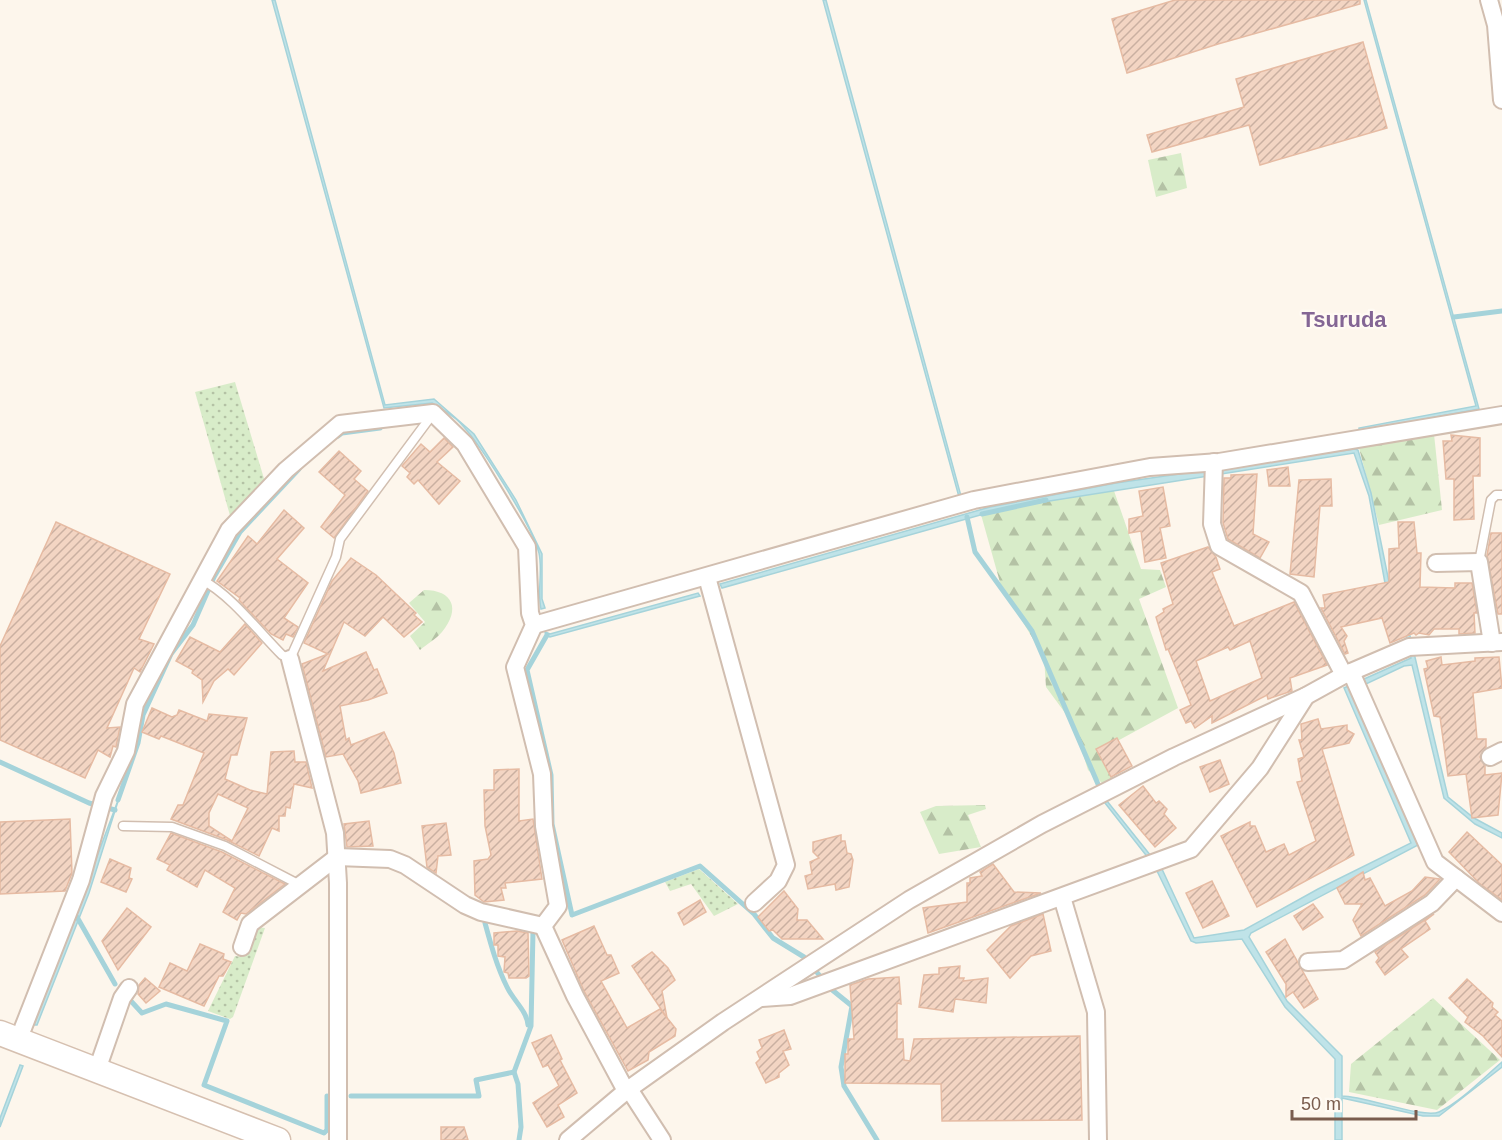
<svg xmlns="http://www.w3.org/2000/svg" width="1502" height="1140" font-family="Helvetica,sans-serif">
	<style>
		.green { fill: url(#green-dots) }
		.forest { fill: url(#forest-firs) }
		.water { fill: #bfe3e8; stroke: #a5d3da; stroke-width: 1.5 }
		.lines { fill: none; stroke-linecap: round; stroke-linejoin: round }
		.stream { stroke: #a5d3da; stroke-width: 5 }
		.building { fill: url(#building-hatch); stroke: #e6bba3; stroke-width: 1.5; fill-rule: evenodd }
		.lane-casing { stroke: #d1beb0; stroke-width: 11 }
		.street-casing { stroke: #d1beb0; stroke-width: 20 }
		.secondary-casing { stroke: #d6c0b0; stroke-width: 27 }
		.lane { stroke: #fff; stroke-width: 8 }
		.street { stroke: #fff; stroke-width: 16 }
		.secondary { stroke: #fff; stroke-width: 24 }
		.labels { text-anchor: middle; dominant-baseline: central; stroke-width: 4.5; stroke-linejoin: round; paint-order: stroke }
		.quarter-label { font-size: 22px; font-weight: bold; fill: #846695; stroke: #fffaf3 }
	</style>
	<defs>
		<pattern id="green-dots" width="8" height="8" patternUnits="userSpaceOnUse" patternTransform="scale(1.5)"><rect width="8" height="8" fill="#d8ecc9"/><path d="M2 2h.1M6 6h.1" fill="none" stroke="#b4c2a5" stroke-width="1.8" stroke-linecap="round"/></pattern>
		<pattern id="forest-firs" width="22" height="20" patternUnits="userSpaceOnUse" patternTransform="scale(1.5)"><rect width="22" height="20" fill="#d8ecc9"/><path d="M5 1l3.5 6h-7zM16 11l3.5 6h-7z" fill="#b4c2a5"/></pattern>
		<pattern id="building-hatch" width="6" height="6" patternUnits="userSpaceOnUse" patternTransform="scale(1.5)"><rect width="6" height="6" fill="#f3d5c3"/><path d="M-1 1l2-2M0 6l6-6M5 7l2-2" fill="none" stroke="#cab0a1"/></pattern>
	</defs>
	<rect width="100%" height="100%" fill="#fdf6ec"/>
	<g class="green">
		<polygon points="235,382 265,482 231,519 195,392"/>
		<polygon points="699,869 738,904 714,916 691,884 670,891 665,882"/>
		<polygon points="253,927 265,928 233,1017 230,1019 208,1011 235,956 242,957"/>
	</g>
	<g class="forest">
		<polygon points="1181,153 1187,188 1156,197 1148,160"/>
		<polygon points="1434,434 1442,510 1379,525 1358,444"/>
		<polygon points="1112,485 1141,569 1160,570 1166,587 1139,599 1178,708 1099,751 1113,778 1102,783 1088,770 1074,725 1046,687 1044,657 1001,586 980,511"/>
		<path d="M424 590C453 590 461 609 442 632 436 639 427 644 420 650L410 636 425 622 409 603Z"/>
		<polygon points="985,805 986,809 968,815 981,847 939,854 920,812 936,806"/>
		<polygon points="1433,998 1500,1060 1437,1110 1349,1092 1351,1064"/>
	</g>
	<g class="water">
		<path d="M272 0H275L385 405 434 399 474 434 516 500 542 554V599L545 608 541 609C537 591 543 571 539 553 532 526 477 437 456 419 449 413 440 408 432 403L384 408Z"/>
		<polygon points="823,0 826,0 961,496 959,497"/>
		<polygon points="1364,0 1366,0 1479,409 1359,431 1359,428 1476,406"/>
		<path d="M1355 449 1358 450 1371 493 1391 592 1410 636 1448 797 1474 818 1502 833V838L1475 824 1444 798 1412 665 1404 666 1353 690 1420 844 1251 933 1249 937 1287 1001 1342 1056V1096C1365 1096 1424 1119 1439 1112 1462 1101 1483 1078 1502 1062V1067L1439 1116H1423L1342 1098V1140H1335V1059L1285 1007 1242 939 1196 943 1191 941 1156 869 1161 867 1194 938 1244 930 1318 889 1411 843 1344 688 1411 658 1407 639 1387 594 1369 496 1354 453 1005 508 722 588 720 584 990 507 1116 483Z"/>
		<polygon points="698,593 700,596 550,637 546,636 545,632 550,634"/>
		<polygon points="120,795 89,893 37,1025 34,1025"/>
		<polygon points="1107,801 1151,856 1149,859 1105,803"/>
		<polygon points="20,1065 23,1066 0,1127 0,1118"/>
	</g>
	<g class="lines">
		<g class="stream">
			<polyline points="1454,317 1502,311"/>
			<polyline points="338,436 342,433 380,428"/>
			<polyline points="982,514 1046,500"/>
			<polyline points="967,517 975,552 1032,631 1101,791"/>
			<polyline points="547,635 527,670 551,775 552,824 572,915 700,866 754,914 773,938 804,957 831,989 852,1006 841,1067 844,1086 877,1140"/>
			<polyline points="0,762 89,803 115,810"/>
			<polyline points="118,800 138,743 143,715 171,654 193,625 214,577 240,532 299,469"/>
			<polyline points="77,917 115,984"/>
			<path d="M485 923C491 945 497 967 507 987 513 1000 527 1011 528 1025"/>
			<polyline points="130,1000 142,1013 166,1004 227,1021 204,1085 324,1133 327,1130 327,1096"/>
			<polyline points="351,1096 479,1096 476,1080 514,1072"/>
			<polyline points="519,1140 521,1127 518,1084 514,1072 531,1026 533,931"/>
		</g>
	</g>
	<g class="building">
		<polygon points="1175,0 1360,0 1360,4 1218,44 1127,73 1112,19"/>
		<polygon points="1363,42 1387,128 1260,165 1249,125 1152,152 1147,135 1244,107 1236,79"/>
		<polygon points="1451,435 1480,438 1480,476 1473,476 1474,519 1454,520 1454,479 1446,479 1443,441 1452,441"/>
		<polygon points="444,438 453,447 437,462 460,481 439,504 418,480 414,484 407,477 410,473 402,466 421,444 430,452"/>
		<polygon points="339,451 361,471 354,479 368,491 334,538 321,527 345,495 319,472"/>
		<polygon points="1288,467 1290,486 1269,486 1267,470"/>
		<polygon points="1257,474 1253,534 1269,542 1260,558 1228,539 1223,523 1224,478 1231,478 1231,475"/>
		<polygon points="1331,479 1332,506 1320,506 1314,577 1290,574 1299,480"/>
		<polygon points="1163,487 1170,526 1160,528 1166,558 1145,562 1141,531 1129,533 1129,519 1143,516 1139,491"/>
		<polygon points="284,510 304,528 277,559 308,583 284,618 298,627 293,637 286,634 283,640 271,634 239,600 240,598 217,581 248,536 257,544"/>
		<polygon points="56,522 170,574 139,639 154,644 140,672 134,668 107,728 120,727 116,747 113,746 110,757 98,750 85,778 0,740 0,646"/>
		<polygon points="1398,522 1414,522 1417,553 1421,553 1420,587 1455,588 1455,583 1472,583 1477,613 1474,613 1475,633 1459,634 1459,629 1434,629 1429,635 1419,633 1416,635 1414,633 1390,643 1382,618 1341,627 1347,636 1344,641 1348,653 1345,654 1321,608 1325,608 1323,595 1389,582 1389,549 1399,548"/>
		<polygon points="1491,533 1502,533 1502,614 1498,614 1487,555"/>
		<path d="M1208 547 1216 557 1220 569 1212 572 1234 626 1294 602 1327 665 1290 678 1292 691 1268 699 1267 695 1212 723V716L1195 728 1191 721 1186 723 1180 710 1191 705 1168 649 1166 650 1156 617 1164 612 1163 609 1173 604 1161 563ZM1250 641 1262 678 1210 701 1196 661 1228 647 1230 650Z"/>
		<polygon points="351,558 376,575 416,613 414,615 422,622 404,637 383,617 365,636 344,622 323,671 366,652 374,670 377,669 387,693 368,700 340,706 346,740 349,738 351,745 384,732 394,753 401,783 361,793 358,781 343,754 326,757 302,664 328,654 304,643 332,581"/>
		<polygon points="245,624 262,643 234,675 228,669 214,681 203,702 202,680 192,673 193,670 176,661 190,637 220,652"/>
		<polygon points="1441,657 1442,665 1475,661 1475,658 1499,657 1502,688 1473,693 1477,739 1486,739 1486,747 1480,757 1485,766 1485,775 1502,773 1498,815 1472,818 1466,774 1448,776 1440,717 1434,716 1424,669 1428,668 1426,661"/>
		<path d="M152 708 172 717 177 715 179 710 207 721 209 714 247 718 237 755H231L225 779 250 790 267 794 271 752 294 751 295 762H306L312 788 294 784 290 808 286 807 285 816H279V831L272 828 259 856 227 840 171 819 178 805H183L204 753 161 736 159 739 142 732ZM218 794 248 808 232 841 209 826V813Z"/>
		<polygon points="1318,719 1321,729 1347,725 1347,730 1354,734 1349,743 1322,749 1354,855 1257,907 1221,836 1250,822 1250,826 1255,826 1266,852 1284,844 1289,855 1316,841 1297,782 1302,781 1298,759 1304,757 1299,740 1302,740 1301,724"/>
		<polygon points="1117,738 1132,766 1111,777 1096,749"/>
		<polygon points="1220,760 1229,784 1210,792 1200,767"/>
		<polygon points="519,769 519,821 533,819 542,879 505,883 506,888 501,888 504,900 484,902 475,895 474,861 488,859 491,855 485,826 484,790 494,790 494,770"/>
		<polygon points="1143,786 1156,803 1159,801 1167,809 1164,814 1176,828 1155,847 1119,805"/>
		<polygon points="70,819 72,873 65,891 0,894 0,822"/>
		<polygon points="369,821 373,846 347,847 344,824"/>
		<polygon points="446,823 451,855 438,856 436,873 427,867 422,826"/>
		<polygon points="1467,832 1502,865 1502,900 1479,883 1449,852"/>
		<polygon points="171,833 222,852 285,884 246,914 241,913 237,920 223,912 235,888 205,870 197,887 167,870 170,865 157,859"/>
		<polygon points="841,835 841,841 845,841 847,853 851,854 853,860 849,887 836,890 835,884 808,889 805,876 812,874 810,862 819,858 813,852 813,842"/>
		<polygon points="110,859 131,868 129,878 132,879 126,892 101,882"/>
		<polygon points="993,864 1014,892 1041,893 928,933 923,908 967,902 967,883 970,883 970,878 982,876 980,872"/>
		<polygon points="1363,872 1365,880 1370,878 1385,906 1412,891 1425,877 1440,879 1425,895 1361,936 1353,920 1362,904 1345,904 1337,888"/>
		<polygon points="1212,881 1229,916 1203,928 1186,893"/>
		<polygon points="784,891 798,909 797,920 807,920 823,939 782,939 773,930 769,931 758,917"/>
		<polygon points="700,900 706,912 684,925 678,913"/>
		<polygon points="1313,904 1323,917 1303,930 1294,916"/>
		<polygon points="127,908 151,927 118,970 102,941"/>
		<polygon points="1043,914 1051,951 1031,956 1010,978 987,950 1011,926"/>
		<polygon points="1434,914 1425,921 1430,929 1401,949 1408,957 1385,975 1376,962 1379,958 1375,952"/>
		<polygon points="594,926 607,955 611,955 619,973 601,981 627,1028 660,1009 676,1029 675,1036 649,1052 648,1060 628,1071 584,991 562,940"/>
		<polygon points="517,931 528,933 529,976 526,978 509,978 508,973 504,972 505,957 498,956 498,945 494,945 494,933"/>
		<polygon points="1285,939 1318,999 1304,1008 1293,992 1286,997 1286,984 1266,952"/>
		<polygon points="200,944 224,954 223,959 231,962 223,976 219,976 204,1006 159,987 170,963 187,971"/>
		<polygon points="652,952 668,968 675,980 662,991 667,1018 632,966"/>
		<polygon points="960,966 959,978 964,978 963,981 988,978 986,1003 955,999 953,1012 919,1007 924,975 939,974 939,968"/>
		<polygon points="899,977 901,1004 897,1003 897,1039 903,1039 904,1060 910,1061 914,1039 1080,1036 1082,1120 942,1121 941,1084 845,1083 845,1054 848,1054 848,1039 854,1039 850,985 868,979"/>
		<polygon points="145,978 160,991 146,1003 138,994 139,985"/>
		<polygon points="1467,979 1493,1003 1492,1007 1498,1012 1495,1015 1502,1021 1502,1057 1483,1036 1465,1022 1468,1017 1449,998"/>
		<polygon points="784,1030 791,1049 783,1051 789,1065 779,1073 779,1077 766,1083 756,1063 760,1059 757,1052 762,1048 759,1040"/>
		<polygon points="551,1035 562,1059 560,1060 577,1093 558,1105 564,1117 547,1127 533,1103 559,1086 548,1065 543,1067 532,1043"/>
		<polygon points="441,1127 464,1127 468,1140 441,1140"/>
	</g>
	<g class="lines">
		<defs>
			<g id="lane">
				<polyline points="1479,562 1491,500 1496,495 1502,495"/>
				<path d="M202 580C230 594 259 632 282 655L290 659 336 557 340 539 432 415"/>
				<polyline points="123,826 172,827 225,846 300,885"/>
			</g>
			<g id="street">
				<polyline points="1489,0 1496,25 1502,100"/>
				<polyline points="1214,462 1212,524 1219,546 1301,593 1344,675"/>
				<polyline points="1436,563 1479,562 1492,643"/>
				<polyline points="707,577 786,865 778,881 754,903"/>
				<polyline points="534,625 974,500 1150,467 1219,462 1502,415"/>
				<polyline points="290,659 335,833 338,883 338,1140"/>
				<polyline points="1351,672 1435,862 1502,913"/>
				<polyline points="1490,757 1502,751"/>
				<polyline points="1062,897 1096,1012 1098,1140"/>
				<polyline points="242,947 250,924 337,857 390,859 405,865 465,905 481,912 543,926"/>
				<polyline points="1308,962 1343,960 1432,903 1456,878"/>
				<polyline points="762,998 790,996 1191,849 1260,768 1306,696"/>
				<polyline points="23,1028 81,880 104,796 126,751 135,704 229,530 286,470 340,424 433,413 465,444 527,547 530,613 534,625 515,667 542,774 544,826 558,906 543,926 575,996 626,1091"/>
				<polyline points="97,1070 122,998 129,988"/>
				<polyline points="629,1089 662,1140"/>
				<polyline points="568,1140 626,1091 723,1022 909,900 1042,824 1174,757 1306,696 1344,675 1409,647 1502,642"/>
			</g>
			<polyline id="secondary" points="0,1033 278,1140"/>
		</defs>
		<use href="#lane" class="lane-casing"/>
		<use href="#street" class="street-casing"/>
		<use href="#secondary" class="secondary-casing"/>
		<use href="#lane" class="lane"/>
		<use href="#street" class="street"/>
		<use href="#secondary" class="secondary"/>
	</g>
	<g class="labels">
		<g class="quarter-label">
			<text x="1344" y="319">Tsuruda</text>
		</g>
	</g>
	<path d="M1292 1110v9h124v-9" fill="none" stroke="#7a5c4d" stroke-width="3"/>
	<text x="1301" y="1110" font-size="18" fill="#7a5c4d" stroke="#fffaf3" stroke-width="4.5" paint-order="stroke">50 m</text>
</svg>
